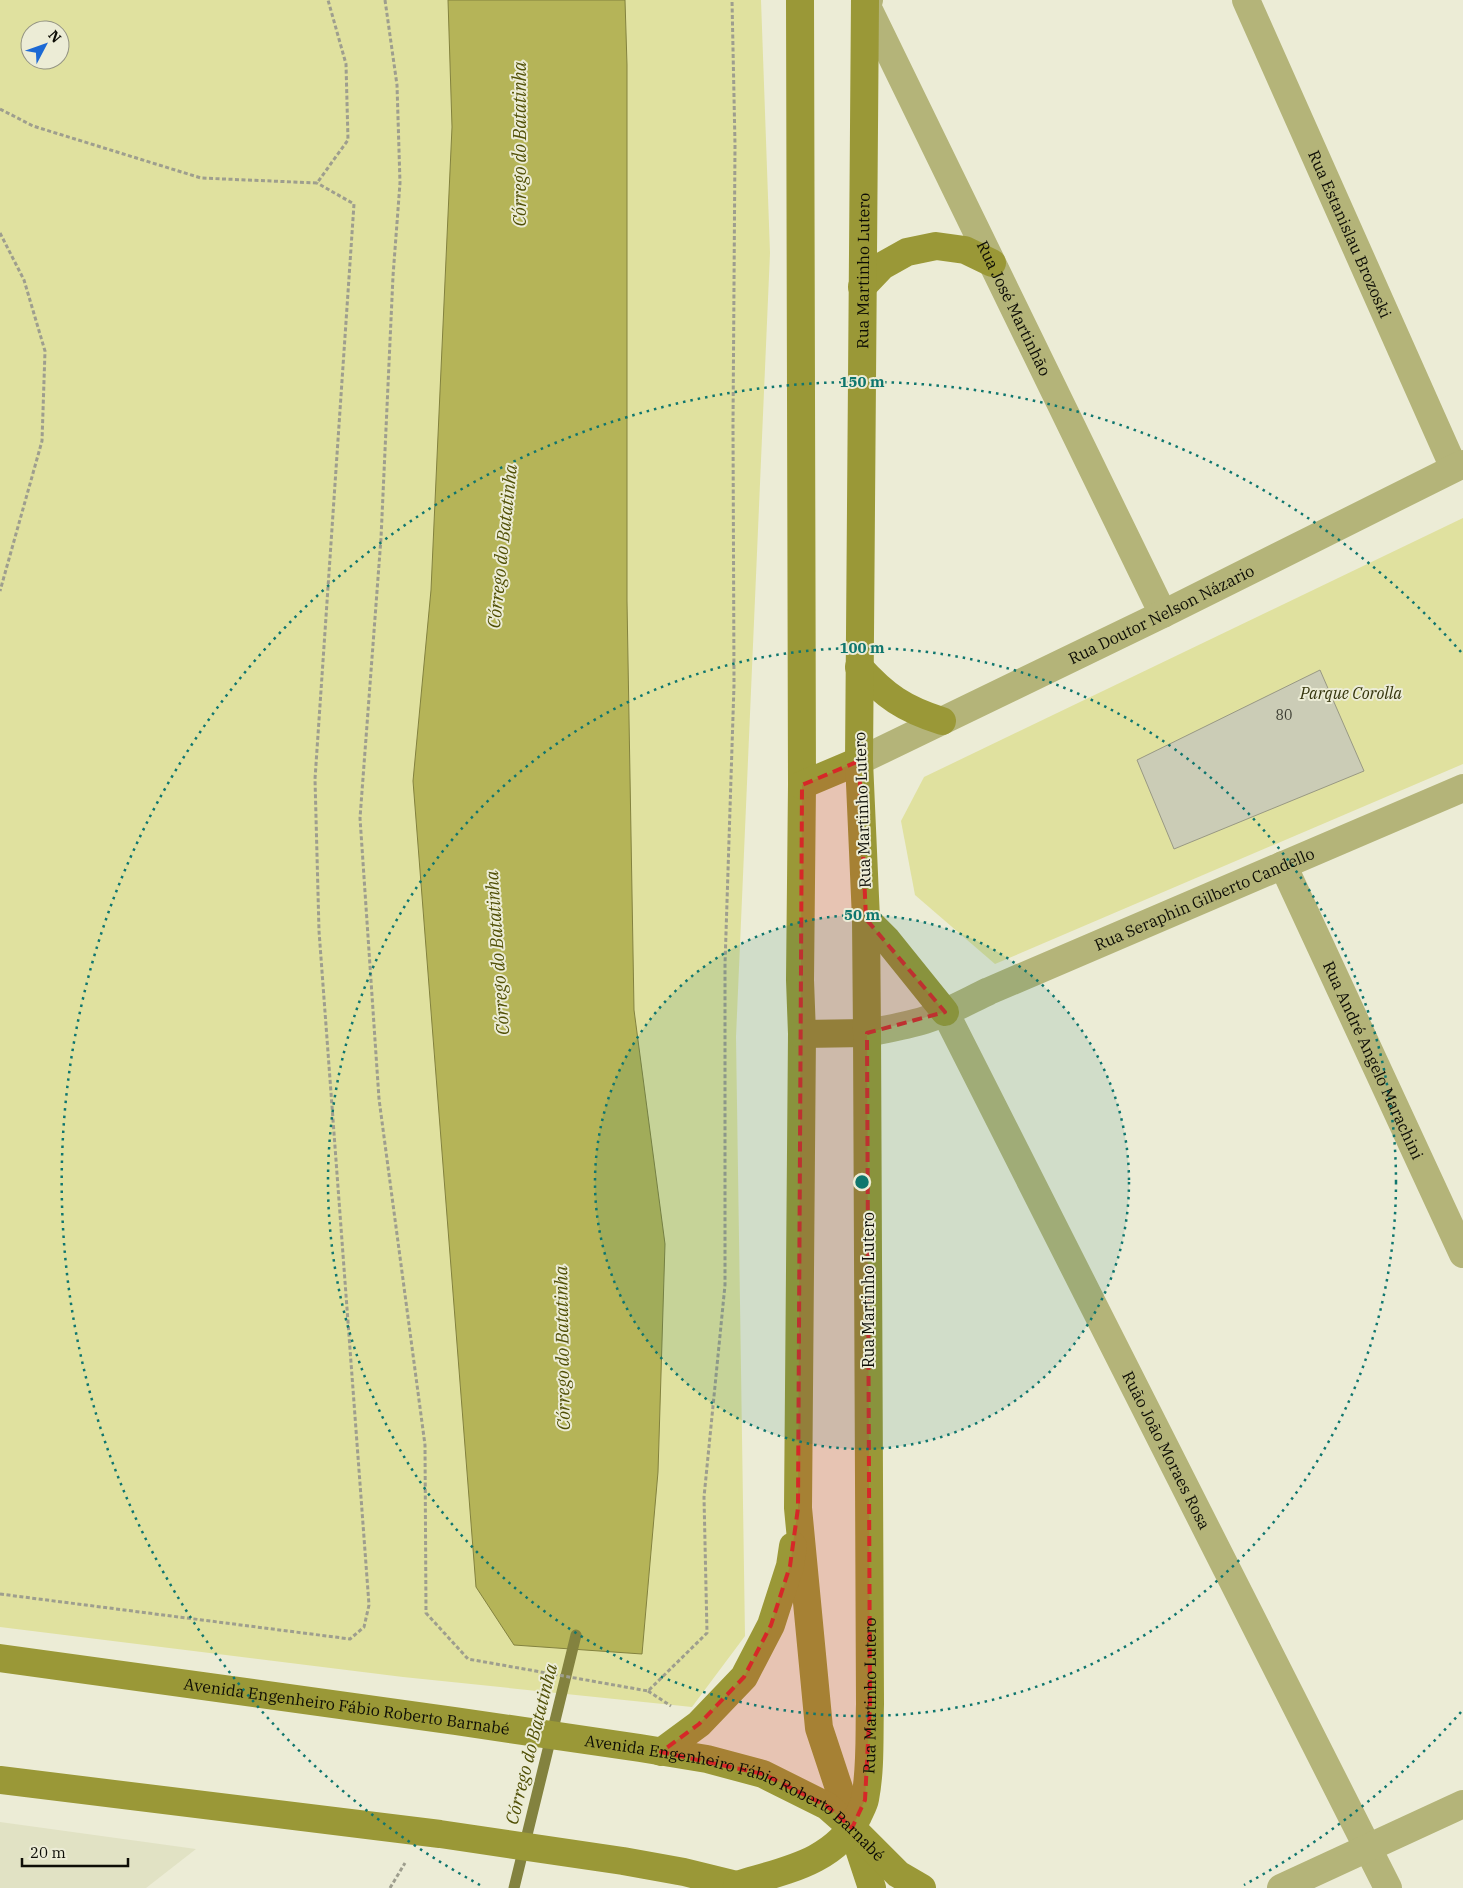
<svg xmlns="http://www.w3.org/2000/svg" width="1463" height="1888" font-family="'IBM Plex Serif',serif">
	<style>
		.built { fill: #e1e2c4 }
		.green { fill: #e0e19f; fill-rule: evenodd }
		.water { fill: #b5b458; stroke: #83823f }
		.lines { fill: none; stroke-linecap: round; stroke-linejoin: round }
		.stream { stroke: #83823f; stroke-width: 11 }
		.building { fill: #cbccb6; stroke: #989883 }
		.path { stroke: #9e9e8e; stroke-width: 3; stroke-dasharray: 4 2.5; stroke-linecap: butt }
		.street { stroke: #b4b479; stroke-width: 28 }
		.secondary { stroke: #9a9837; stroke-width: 28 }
		.marked { fill: #d62828; fill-opacity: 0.2; stroke: #d62828; stroke-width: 4; stroke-dasharray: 10 6; stroke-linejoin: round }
		.ring { fill: none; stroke: #0f766e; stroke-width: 2.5; stroke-dasharray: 2.5 5 }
		.labels { text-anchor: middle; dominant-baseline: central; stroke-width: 4; stroke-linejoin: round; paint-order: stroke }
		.number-label { font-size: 14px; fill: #3c3d32 }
		.street-label { font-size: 16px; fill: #0d0d06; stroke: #ececd6 }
		.park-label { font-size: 16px; font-style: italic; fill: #34340c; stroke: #ececd6 }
		.water-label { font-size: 18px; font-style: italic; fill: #504f05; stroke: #ececd6 }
		.centre { fill: #0f766e; stroke: #ececd6; stroke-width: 2.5 }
		.ring-label { font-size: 15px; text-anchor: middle; font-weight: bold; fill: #0f766e; stroke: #ececd6; stroke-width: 4; stroke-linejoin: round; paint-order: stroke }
	</style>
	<rect width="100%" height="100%" fill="#ececd6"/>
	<polygon class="built" points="0,1822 196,1849 146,1888 0,1888"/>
	<g class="green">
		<path d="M0 0H761L770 253 736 1037 745 1636 692 1707 403 1677 0 1627ZM30 30H60V60H30Z"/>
		<polygon points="1463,518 1463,764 995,964 915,895 901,821 924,777"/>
	</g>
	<polygon class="water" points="448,0 625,0 627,65 627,601 634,1010 665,1244 658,1472 642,1654 514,1645 476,1587 413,781 431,590 452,127"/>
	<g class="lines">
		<polyline class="stream" points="514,1888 576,1635"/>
	</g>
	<polygon class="building" points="1320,670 1364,771 1174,849 1137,760"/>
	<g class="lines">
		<g class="path">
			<polyline points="385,0 397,85 400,183 393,276 381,538 360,818 379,1099 425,1445 426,1613 468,1659 648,1691 707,1633 704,1497 725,1285 725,964 734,685 733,425 735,145 732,0"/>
			<polyline points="0,109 33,126 201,178 317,183 348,140 346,64 328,0"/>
			<polyline points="0,233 24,280 45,351 42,441 0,591"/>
			<polyline points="0,1594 350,1639 364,1627 369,1605 319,931 315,779 354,204 317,183"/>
			<polyline points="648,1691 671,1706"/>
			<polyline points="390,1888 405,1863"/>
		</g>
		<g class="street">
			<path id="s1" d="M869 0 865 2 1163 614"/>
			<path id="s2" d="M1246 0 1454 468"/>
			<path id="s3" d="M859 761 1163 614 1463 464"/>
			<path id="s4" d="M1283 865 1463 1254"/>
			<path id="s5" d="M945 1012 1388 1888"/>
			<path id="s6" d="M867 1033C887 1029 906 1026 925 1020 947 1013 968 1001 989 991L1463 788"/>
			<polyline points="1281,1888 1463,1804"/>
		</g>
		<g class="secondary">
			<polyline points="800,0 802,785 800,980 802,1034 798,1508 819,1728 872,1888"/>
			<polyline points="862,287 882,266 907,252 936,246 965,250 992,263"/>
			<path d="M859 667C885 696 904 709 942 721"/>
			<polyline points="802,785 859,761"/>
			<polyline points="866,919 887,940 945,1012"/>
			<polyline points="802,1034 867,1033"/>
			<path id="s7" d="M0 1658 455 1721 640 1748 707 1759 763 1774 827 1806 852 1828 898 1874 922 1888"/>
			<polyline points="661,1752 699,1724 744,1677 771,1625 790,1566 793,1546"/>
			<polyline points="0,1780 440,1834 623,1861 684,1872 737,1885 756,1887"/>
			<path id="s8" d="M737 1885C782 1871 835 1863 858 1816 860 1811 864 1805 865 1799 871 1768 869 1735 870 1704L867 1033 866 919 859 761 865 0"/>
		</g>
	</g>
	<path class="marked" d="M859 761 866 919 945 1012 867 1033 870 1704 865 1800 852 1828 827 1806 763 1774 661 1752 699 1724 744 1677 771 1625 790 1566 798 1508 802 785Z"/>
	<circle cx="862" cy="1182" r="267" fill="#0f766e" fill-opacity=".12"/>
	<g class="ring">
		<circle cx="862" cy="1182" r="267"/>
		<circle cx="862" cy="1182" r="534"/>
		<path d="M1461 1712A800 800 0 0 1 1244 1885M480 1885A800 800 0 1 1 1461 652"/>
	</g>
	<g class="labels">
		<g class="number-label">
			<text x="1284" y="715">80</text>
		</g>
		<g class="street-label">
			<text stroke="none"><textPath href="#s2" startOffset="256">Rua Estanislau Brozoski</textPath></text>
			<text stroke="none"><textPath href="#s8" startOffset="1691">Rua Martinho Lutero</textPath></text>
			<text stroke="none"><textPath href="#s1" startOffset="345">Rua José Martinhão</textPath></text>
			<text stroke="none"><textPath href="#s3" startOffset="336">Rua Doutor Nelson Názario</textPath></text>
			<text transform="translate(862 810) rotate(-92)">Rua Martinho Lutero</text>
			<text stroke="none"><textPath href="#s6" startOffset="364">Rua Seraphin Gilberto Candello</textPath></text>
			<text stroke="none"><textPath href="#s4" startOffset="215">Rua André Angelo Marachini</textPath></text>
			<text transform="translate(868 1290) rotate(-90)">Rua Martinho Lutero</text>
			<text stroke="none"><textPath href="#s5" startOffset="491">Ruão João Moraes Rosa</textPath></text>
			<text stroke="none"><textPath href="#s8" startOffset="266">Rua Martinho Lutero</textPath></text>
			<text stroke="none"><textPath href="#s7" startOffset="350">Avenida Engenheiro Fábio Roberto Barnabé</textPath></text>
			<text stroke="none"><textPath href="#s7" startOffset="755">Avenida Engenheiro Fábio Roberto Barnabé</textPath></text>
		</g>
		<g class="park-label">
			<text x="1351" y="693">Parque Corolla</text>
		</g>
		<g class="water-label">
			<text transform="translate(519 144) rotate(-90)">Córrego do Batatinha</text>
			<text transform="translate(502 546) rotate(-84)">Córrego do Batatinha</text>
			<text transform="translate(497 953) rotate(-94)">Córrego do Batatinha</text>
			<text transform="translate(562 1348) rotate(-91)">Córrego do Batatinha</text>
			<text transform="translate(531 1744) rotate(-76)">Córrego do Batatinha</text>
		</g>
	</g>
	<circle cx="862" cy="1182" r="8" class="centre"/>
	<g class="ring-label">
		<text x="862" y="387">150 m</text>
		<text x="862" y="653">100 m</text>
		<text x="862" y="920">50 m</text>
	</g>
	<g transform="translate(45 45) rotate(49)"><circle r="24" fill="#ececd6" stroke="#939383"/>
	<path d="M0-4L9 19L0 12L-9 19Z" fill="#1c69d4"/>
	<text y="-8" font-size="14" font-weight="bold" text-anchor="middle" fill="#0d0d06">N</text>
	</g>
	<path d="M22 1858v8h106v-8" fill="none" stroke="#0d0d06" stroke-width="2.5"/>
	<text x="30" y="1858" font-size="15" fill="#0d0d06" stroke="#ececd6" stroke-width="4" paint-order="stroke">20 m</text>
</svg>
